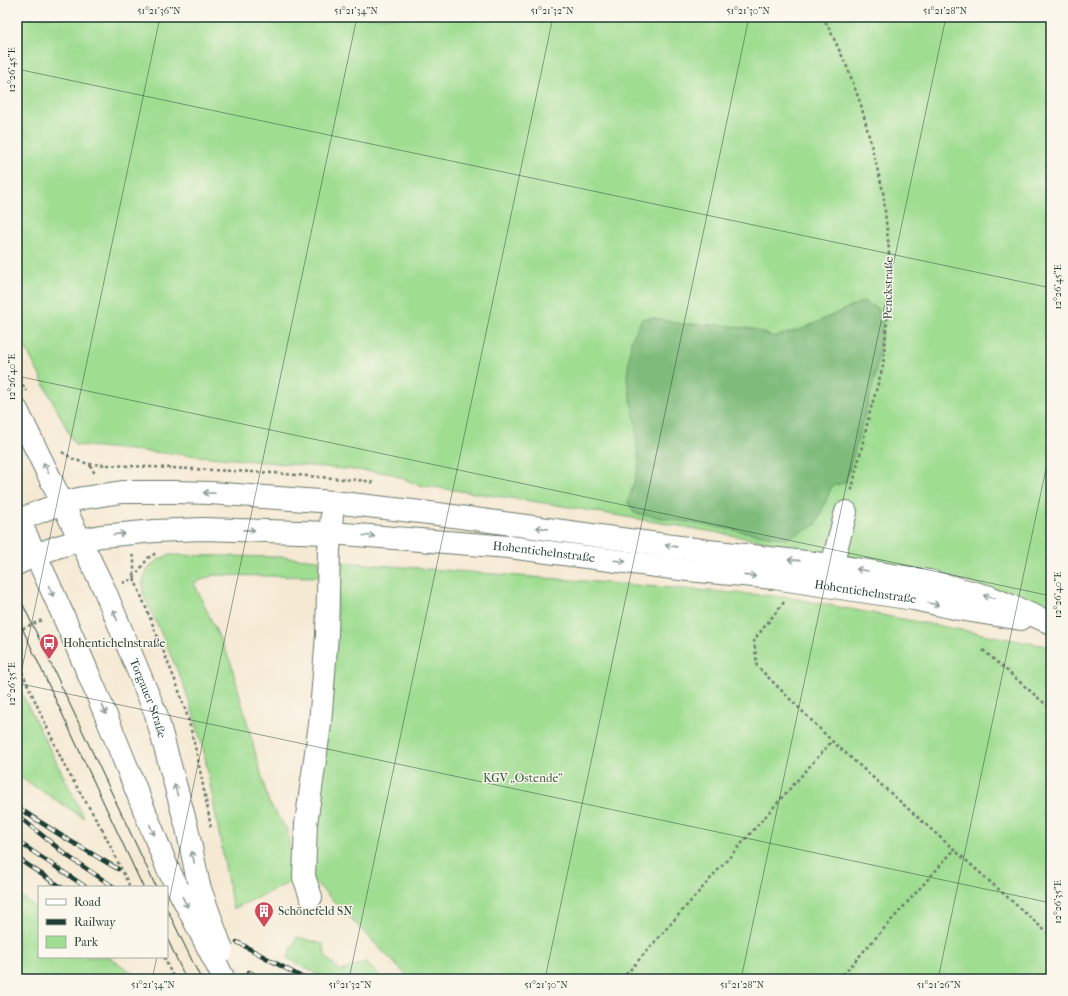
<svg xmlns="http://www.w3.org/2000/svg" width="1068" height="996" font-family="'IM FELL French Canon',serif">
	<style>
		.green { fill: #9fdd91; stroke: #5f8d62 }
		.forest { fill: #7fbc7b; stroke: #4f7c58 }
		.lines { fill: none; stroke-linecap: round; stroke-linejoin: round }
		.minor-casing { stroke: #6a796c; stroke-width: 24 }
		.major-casing { stroke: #6a796c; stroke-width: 24 }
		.path { stroke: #6a796c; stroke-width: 2.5; stroke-dasharray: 3 3; stroke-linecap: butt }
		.minor { stroke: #fff; stroke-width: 22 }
		.major { stroke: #fff; stroke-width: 22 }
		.tram { stroke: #1f3d34; stroke-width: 1 }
		.rail-casing { stroke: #1f3d34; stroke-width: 4.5 }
		.rail { stroke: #fbf7ec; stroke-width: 3; stroke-dasharray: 9; stroke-linecap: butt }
		.major-bridge-casing { stroke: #6a796c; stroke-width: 24; stroke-linecap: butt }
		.path-bridge { stroke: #6a796c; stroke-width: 2.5; stroke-dasharray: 3 3; stroke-linecap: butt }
		.major-bridge { stroke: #fff; stroke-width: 22 }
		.oneway { stroke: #8f9e9a }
		.ticks { fill: none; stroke: #1f3d34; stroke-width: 1; stroke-opacity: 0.45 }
		.labels { text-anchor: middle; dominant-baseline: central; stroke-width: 3; stroke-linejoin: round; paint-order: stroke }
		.street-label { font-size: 12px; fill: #1f3d34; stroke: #fbf7ec }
		.poi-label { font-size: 12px; fill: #1f3d34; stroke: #fbf7ec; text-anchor: start }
		.park-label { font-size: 12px; fill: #395d47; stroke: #fbf7ec }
		.neatline { fill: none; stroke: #1f3d34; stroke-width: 1.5 }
		.ticks-label { font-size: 10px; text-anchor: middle; fill: #1f3d34 }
	</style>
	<rect width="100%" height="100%" fill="#fbf7ec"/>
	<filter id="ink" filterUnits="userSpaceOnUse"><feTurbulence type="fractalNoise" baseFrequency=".025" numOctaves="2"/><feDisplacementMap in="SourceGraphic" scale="8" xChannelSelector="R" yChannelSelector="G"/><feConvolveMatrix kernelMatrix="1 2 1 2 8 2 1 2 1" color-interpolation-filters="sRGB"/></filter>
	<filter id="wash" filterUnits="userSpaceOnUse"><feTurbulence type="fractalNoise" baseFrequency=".012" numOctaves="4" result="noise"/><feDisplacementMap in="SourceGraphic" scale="16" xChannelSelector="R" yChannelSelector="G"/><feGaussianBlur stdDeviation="0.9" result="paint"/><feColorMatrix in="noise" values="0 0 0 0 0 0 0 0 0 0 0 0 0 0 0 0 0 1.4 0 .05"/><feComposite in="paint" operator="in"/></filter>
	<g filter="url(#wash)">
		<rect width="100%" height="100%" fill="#f5e9d3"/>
		<g class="green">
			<polygon points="17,17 1051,17 1051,608 945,575 714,532 551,504 419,485 389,473 75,445 17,331"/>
			<polygon points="169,555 283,557 319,560 321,577 214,575 194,583 231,663 269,803 288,831 290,854 298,860 297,879 233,909 204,752 194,716 183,683 143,593 143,581 148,569 159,559"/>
			<polygon points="341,562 786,597 1051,647 1051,979 410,979 311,878"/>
			<polygon points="17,684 74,797 84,818 17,775"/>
			<polygon points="17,894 39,909 39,957 109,957 141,979 17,979"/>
			<polygon points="297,937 323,944 326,957 341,971 365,962 383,979 326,979 287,958"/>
		</g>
		<polygon class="forest" points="863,301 878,309 883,325 875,377 846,482 832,486 816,525 786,539 634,513 628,502 639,466 635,421 627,379 631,341 642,319 654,318 682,324 723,325 753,329 773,337 802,329"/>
	</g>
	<g filter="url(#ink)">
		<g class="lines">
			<defs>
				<g id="minor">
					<polyline points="832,565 846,512"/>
					<polyline points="311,897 304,877 306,824 320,724 327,635 329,550 333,502"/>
				</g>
				<g id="major">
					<path id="s1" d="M17 410 105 591 156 714 187 828 199 886"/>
					<path d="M17 516C73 631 120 749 167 867"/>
					<polyline points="17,521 41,511 63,503 83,498 122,492 174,492 210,493 333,502 438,514 709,551 832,565 929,581 990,597 1051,623"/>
					<path id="s2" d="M17 564 35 555 57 547 81 540 101 536 123 534 155 531 202 529 331 533 509 547 688 570 774 578 914 599 959 609 1021 619"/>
				</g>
			</defs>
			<use href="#minor" class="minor-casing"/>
			<use href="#major" class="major-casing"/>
			<g class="path">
				<polyline points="822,17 828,26 848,69 861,105 883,191 889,250 888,308 883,366 870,412 851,493"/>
				<polyline points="17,374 26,391"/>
				<polyline points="62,452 75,460 89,464 274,473 366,481 375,483"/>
				<polyline points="90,465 95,474"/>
				<polyline points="132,555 134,559 134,578 177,685 188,718 197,755 209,816 211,829"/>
				<polyline points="123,583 134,578 148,558 156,553"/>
				<polyline points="784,602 754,640 757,666 832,741 1051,936"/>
				<polyline points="17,631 42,620"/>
				<polyline points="983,650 1051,709"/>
				<polyline points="17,661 65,767 102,829"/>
				<polyline points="1048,934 1051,931"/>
				<polyline points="164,957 174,979"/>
				<polyline points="622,979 832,741"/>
				<polyline points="839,979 954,850"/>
			</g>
			<use href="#minor" class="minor"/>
			<use href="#major" class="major"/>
			<g class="tram">
				<polyline points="17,592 156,887"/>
				<polyline points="17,617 143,887"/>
				<polyline points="167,909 201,979"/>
				<polyline points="167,938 186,979"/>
			</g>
			<defs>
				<g id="rail">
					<polyline points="17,807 65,838 118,869"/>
					<polyline points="17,815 69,857 114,887"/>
					<polyline points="17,841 86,887"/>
					<polyline points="17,858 61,887"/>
					<polyline points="237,942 305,979"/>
					<polyline points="249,972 262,979"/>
				</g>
			</defs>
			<use href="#rail" class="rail-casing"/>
			<use href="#rail" class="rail"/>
			<defs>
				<g id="major-bridge">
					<polyline points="167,867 224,979"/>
					<polyline points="199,886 222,950"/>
				</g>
			</defs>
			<use href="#major-bridge" class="major-bridge-casing"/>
			<polyline class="path-bridge" points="102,829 130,887"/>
			<use href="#major-bridge" class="major-bridge"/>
		</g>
		<defs><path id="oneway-shaft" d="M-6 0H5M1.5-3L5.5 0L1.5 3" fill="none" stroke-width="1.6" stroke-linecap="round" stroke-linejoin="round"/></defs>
		<g class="oneway">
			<use href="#oneway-shaft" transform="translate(46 468) rotate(-116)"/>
			<use href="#oneway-shaft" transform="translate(209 493) rotate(-177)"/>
			<use href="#oneway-shaft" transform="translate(542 528) rotate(-172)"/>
			<use href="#oneway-shaft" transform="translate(249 530) rotate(1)"/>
			<use href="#oneway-shaft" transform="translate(119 534) rotate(-7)"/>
			<use href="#oneway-shaft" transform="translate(369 536) rotate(5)"/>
			<use href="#oneway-shaft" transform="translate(671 546) rotate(-172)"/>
			<use href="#oneway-shaft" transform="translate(794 560) rotate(-174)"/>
			<use href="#oneway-shaft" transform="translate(620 561) rotate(7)"/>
			<use href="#oneway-shaft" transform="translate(862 570) rotate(-170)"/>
			<use href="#oneway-shaft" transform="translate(750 576) rotate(6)"/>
			<use href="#oneway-shaft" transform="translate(51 591) rotate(66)"/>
			<use href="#oneway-shaft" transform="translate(989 597) rotate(-162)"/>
			<use href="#oneway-shaft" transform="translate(933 604) rotate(12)"/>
			<use href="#oneway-shaft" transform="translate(115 615) rotate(-113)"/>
			<use href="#oneway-shaft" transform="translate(104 709) rotate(68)"/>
			<use href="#oneway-shaft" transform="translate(176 790) rotate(-105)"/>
			<use href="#oneway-shaft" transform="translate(152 830) rotate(68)"/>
			<use href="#oneway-shaft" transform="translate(193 857) rotate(-102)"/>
			<use href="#oneway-shaft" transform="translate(185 902) rotate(63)"/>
		</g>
	</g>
	<path class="ticks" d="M17 69 1051 288M17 376 1051 596M17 683 1051 903M17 692 160 17M167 910 357 17M152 979 157 957M349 979 553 17M545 979 749 17M741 979 946 17M938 979 1051 445"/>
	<defs>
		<symbol id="bus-pin" viewBox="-11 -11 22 30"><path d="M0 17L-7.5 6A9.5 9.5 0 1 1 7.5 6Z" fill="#d1495b" stroke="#fbf7ec"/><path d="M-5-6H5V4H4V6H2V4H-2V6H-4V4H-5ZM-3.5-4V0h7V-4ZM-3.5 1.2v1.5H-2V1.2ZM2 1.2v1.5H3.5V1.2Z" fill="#fff"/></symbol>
		<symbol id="building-pin" viewBox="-11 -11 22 30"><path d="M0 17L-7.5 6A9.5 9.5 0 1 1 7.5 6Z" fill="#d1495b" stroke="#fbf7ec"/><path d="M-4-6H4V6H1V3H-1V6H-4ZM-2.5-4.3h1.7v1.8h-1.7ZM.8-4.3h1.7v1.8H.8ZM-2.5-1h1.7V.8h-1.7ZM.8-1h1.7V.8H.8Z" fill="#fff"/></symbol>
	</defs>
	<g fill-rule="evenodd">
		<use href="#bus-pin" x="38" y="632" width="22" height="30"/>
		<use href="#building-pin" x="253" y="900" width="22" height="30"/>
	</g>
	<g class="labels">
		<g class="street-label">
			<text transform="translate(888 288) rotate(-89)">Penckstraße</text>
			<text stroke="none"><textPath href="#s2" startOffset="533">Hohentichelnstraße</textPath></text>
			<text stroke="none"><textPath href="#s2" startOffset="857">Hohentichelnstraße</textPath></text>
			<text stroke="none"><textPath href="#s1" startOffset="317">Torgauer Straße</textPath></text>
		</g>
		<g class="poi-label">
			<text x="63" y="643">Hohentichelnstraße</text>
			<text x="278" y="911">Schönefeld SN</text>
		</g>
		<g class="park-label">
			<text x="523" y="778">KGV „Ostende“</text>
		</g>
	</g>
	<rect width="1068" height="996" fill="none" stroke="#fbf7ec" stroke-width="44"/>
	<rect x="38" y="886" width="130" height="72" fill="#fbf7ec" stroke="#a3ada2"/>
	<rect x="46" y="899" width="20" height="6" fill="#ffffff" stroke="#a3ada2"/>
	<text x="74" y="906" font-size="12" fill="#1f3d34">Road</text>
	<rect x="46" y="919" width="20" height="6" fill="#1f3d34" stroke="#a3ada2"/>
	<text x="74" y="926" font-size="12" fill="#1f3d34">Railway</text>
	<rect x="46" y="936" width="20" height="12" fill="#9fdd91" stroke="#a3ada2"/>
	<text x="74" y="946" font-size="12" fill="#1f3d34">Park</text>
	<rect x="22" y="22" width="1024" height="952" class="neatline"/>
	<g class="ticks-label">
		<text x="159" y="14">51°21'36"N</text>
		<text x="356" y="14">51°21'34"N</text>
		<text x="552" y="14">51°21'32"N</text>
		<text x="748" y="14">51°21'30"N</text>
		<text x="945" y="14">51°21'28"N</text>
		<text transform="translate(11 70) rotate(-90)" y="4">12°26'45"E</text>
		<text transform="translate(1057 287) rotate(-90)" y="4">12°26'45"E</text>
		<text transform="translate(11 377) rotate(-90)" y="4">12°26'40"E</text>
		<text transform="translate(1057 595) rotate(-90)" y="4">12°26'40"E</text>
		<text transform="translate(11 684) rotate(-90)" y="4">12°26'35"E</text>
		<text transform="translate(1057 902) rotate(-90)" y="4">12°26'35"E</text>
		<text x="153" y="988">51°21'34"N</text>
		<text x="350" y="988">51°21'32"N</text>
		<text x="546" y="988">51°21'30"N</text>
		<text x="742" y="988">51°21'28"N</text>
		<text x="939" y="988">51°21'26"N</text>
	</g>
</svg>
